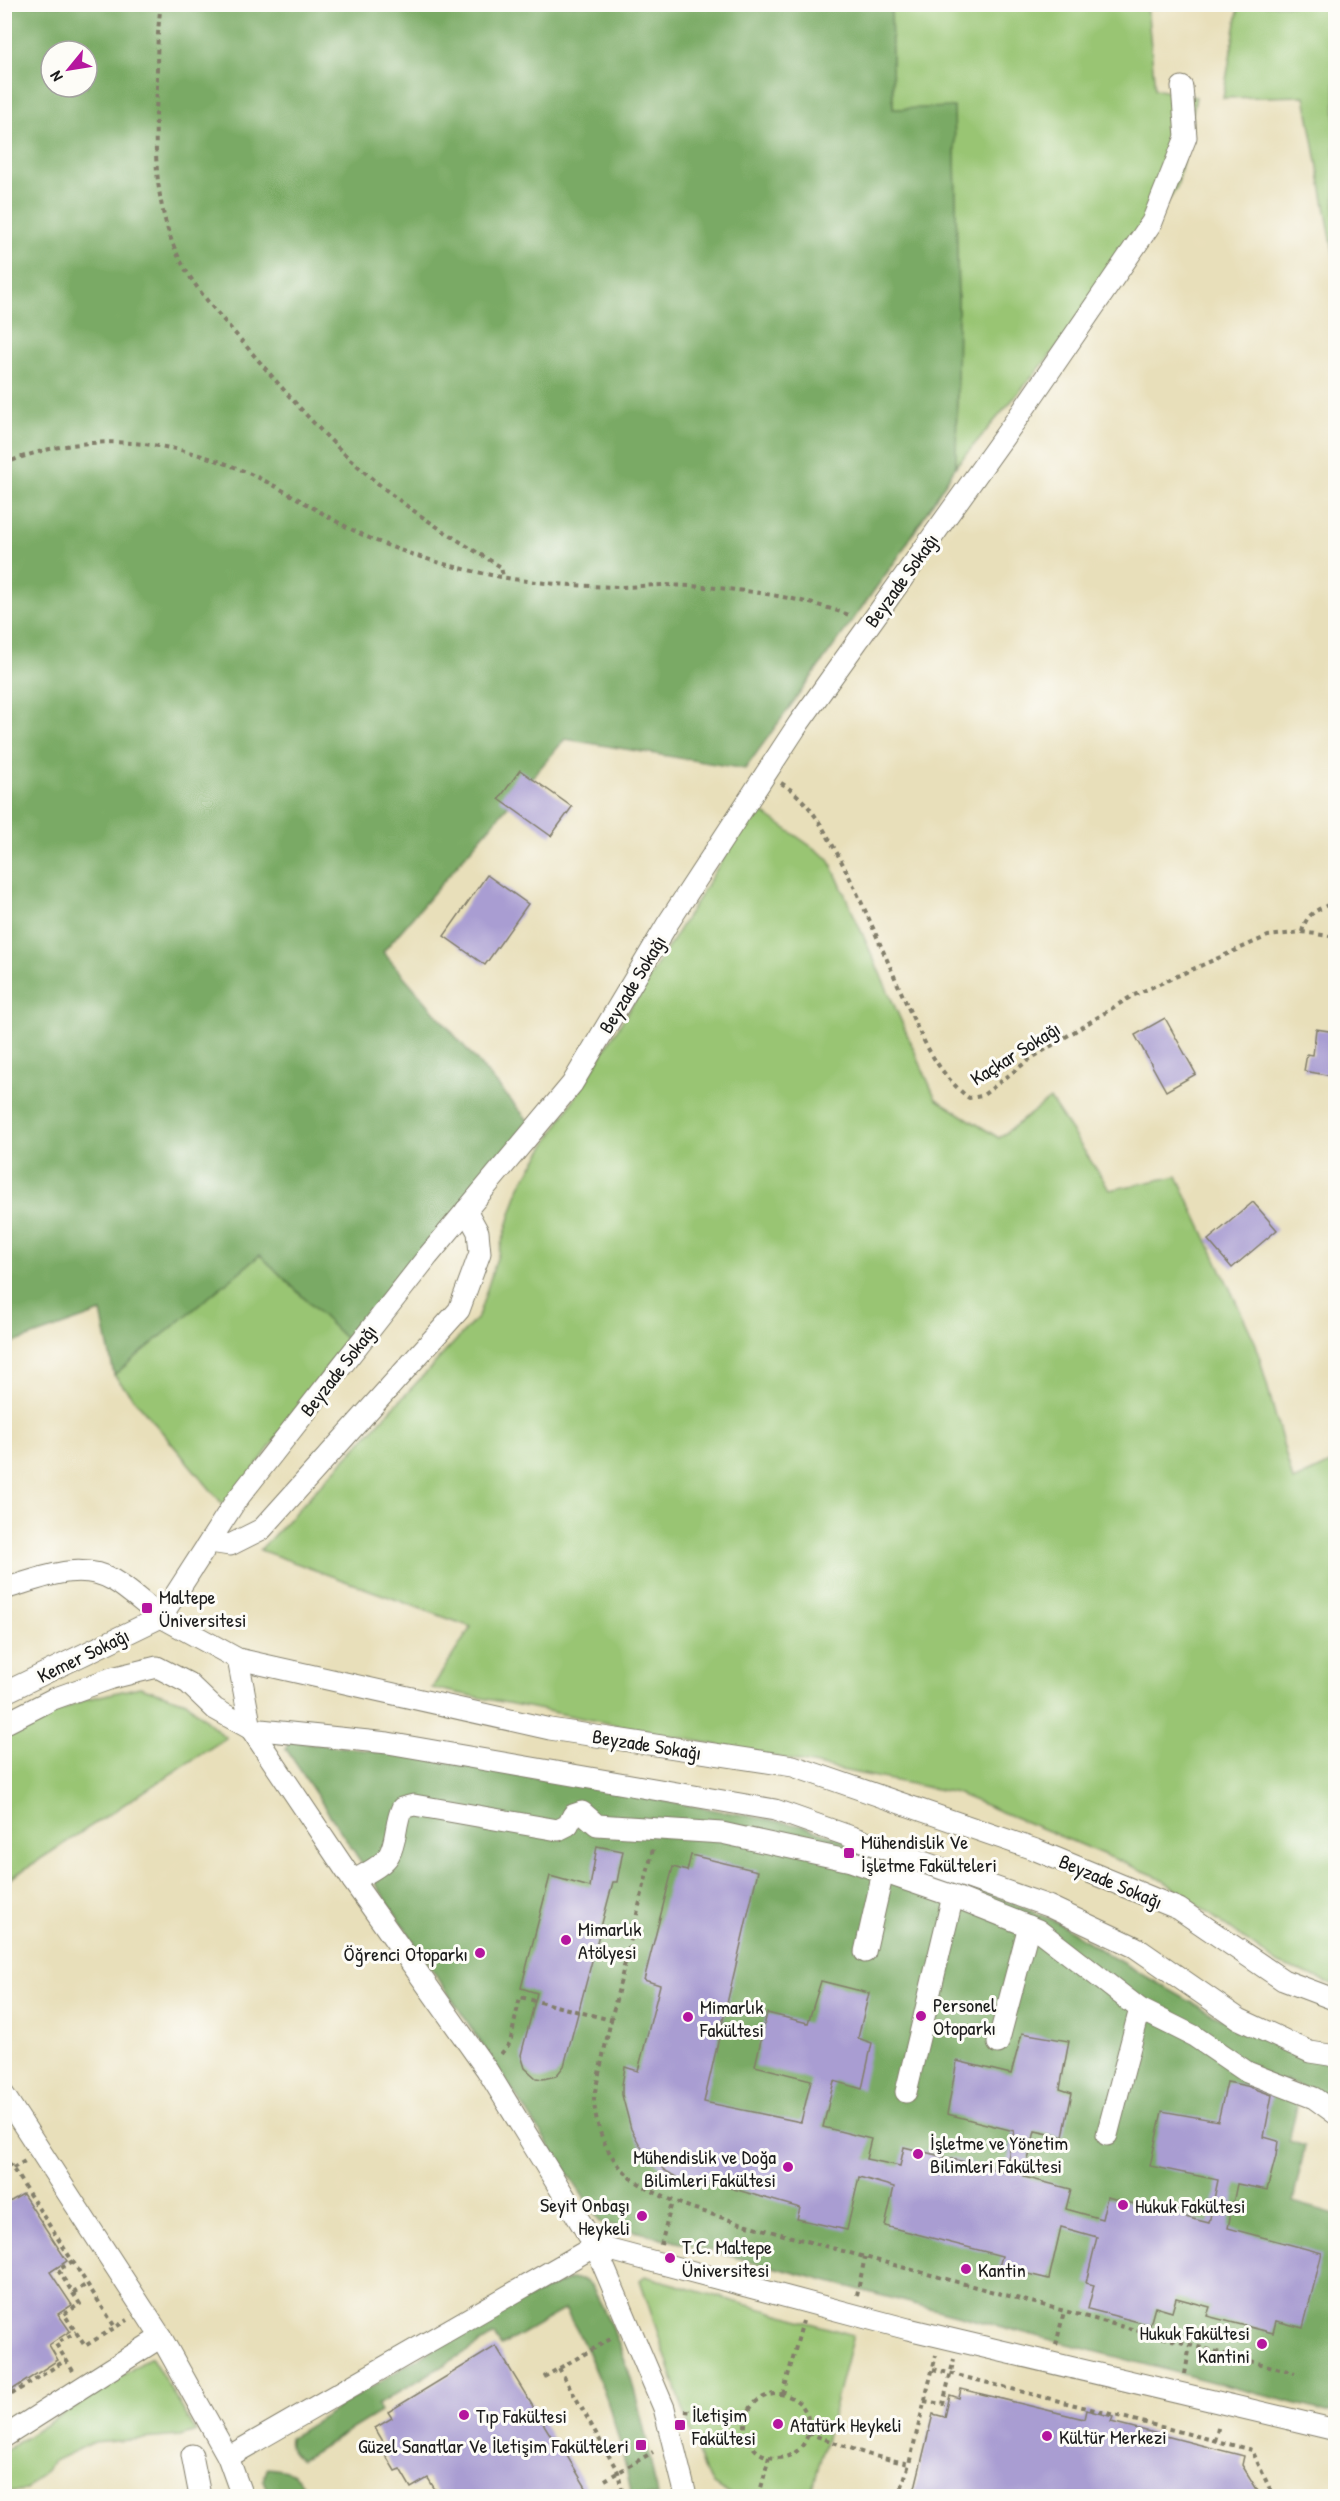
<svg xmlns="http://www.w3.org/2000/svg" width="1340" height="2501" font-family="'Patrick Hand',sans-serif">
	<style>
		.green { fill: #99c573; stroke: #5a7048; stroke-width: 1.5 }
		.forest { fill: #7aaa65; stroke: #4b6340; stroke-width: 1.5; fill-rule: evenodd }
		.building { fill: #a99dd2 }
		.lines { fill: none; stroke-linecap: round; stroke-linejoin: round }
		.minor-casing { stroke: #827e6b; stroke-width: 23 }
		.path { stroke: #827e6b; stroke-width: 4; stroke-dasharray: 4.5 4.5; stroke-linecap: butt }
		.minor { stroke: #fff; stroke-width: 21 }
		.poi-dot { fill: #b5179e; stroke: #fdfcf7; stroke-width: 2 }
		.labels { text-anchor: middle; dominant-baseline: central; stroke-width: 6; stroke-linejoin: round; paint-order: stroke }
		.street-label { font-size: 20px; fill: #1c1c1c; stroke: #fdfcf7 }
		.poi-label { font-size: 20px; fill: #1c1c1c; stroke: #fdfcf7; text-anchor: start }
	</style>
	<rect width="100%" height="100%" fill="#fdfcf7"/>
	<filter id="ink" filterUnits="userSpaceOnUse"><feTurbulence type="fractalNoise" baseFrequency=".0167" numOctaves="2"/><feDisplacementMap in="SourceGraphic" scale="12" xChannelSelector="R" yChannelSelector="G"/><feConvolveMatrix kernelMatrix="1 2 1 2 8 2 1 2 1" color-interpolation-filters="sRGB"/></filter>
	<filter id="wash" filterUnits="userSpaceOnUse"><feTurbulence type="fractalNoise" baseFrequency=".008" numOctaves="4" result="noise"/><feDisplacementMap in="SourceGraphic" scale="24" xChannelSelector="R" yChannelSelector="G"/><feGaussianBlur stdDeviation="1.35" result="paint"/><feColorMatrix in="noise" values="0 0 0 0 0 0 0 0 0 0 0 0 0 0 0 0 0 1.4 0 .05"/><feComposite in="paint" operator="in"/></filter>
	<g filter="url(#wash)">
		<rect width="100%" height="100%" fill="#e8dfba"/>
		<g class="green">
			<polygon points="891,5 1147,5 1155,89 1196,97 1177,188 1108,288 956,466 958,303 954,108 893,110"/>
			<polygon points="1239,5 1335,5 1335,261 1305,96 1223,98"/>
			<polygon points="755,807 829,859 936,1099 999,1138 1050,1099 1110,1190 1177,1176 1256,1344 1293,1481 1335,1462 1335,1985 1279,1964 1158,1877 956,1793 432,1688 471,1627 260,1550 478,1317 520,1186"/>
			<polygon points="260,1255 347,1340 226,1508 114,1375"/>
			<polygon points="140,1687 186,1702 226,1738 5,1882 4,1735 87,1699"/>
			<polygon points="645,2276 853,2335 811,2496 731,2496 714,2485 704,2471 640,2280"/>
			<polygon points="151,2357 196,2431 180,2436 92,2443 54,2461 26,2490 5,2492 5,2451"/>
		</g>
		<g class="forest">
			<path d="M4 5H891L893 109 954 107 958 303 956 466 899 556 745 769 565 739 383 952 533 1126 347 1340 260 1255 114 1375 101 1312 5 1346ZM51 51H87V87H51Z"/>
			<polygon points="289,1740 432,1759 804,1826 965,1883 1057,1922 1107,1954 1210,2013 1335,2066 1335,2101 1286,2080 1297,2106 1289,2141 1305,2146 1293,2202 1335,2214 1335,2414 600,2222 286,1749"/>
			<path d="M571 2279H582L590 2284C628 2349 645 2423 657 2496H632C618 2429 601 2369 565 2309L501 2346 494 2335 377 2405 380 2412 301 2460C292 2453 288 2448 290 2438L299 2432C387 2378 475 2318 571 2279Z"/>
			<path d="M267 2468C291 2471 299 2471 306 2496H269L263 2480Z"/>
		</g>
		<g id="blocks">
			<g class="building">
				<polygon points="520,770 572,807 551,836 499,799"/>
				<polygon points="487,875 528,904 485,965 444,936"/>
				<polygon points="1165,1018 1196,1074 1166,1091 1135,1035"/>
				<polygon points="1316,1029 1335,1032 1332,1076 1304,1071 1307,1054 1313,1055"/>
				<polygon points="1253,1202 1277,1230 1232,1268 1208,1240"/>
				<polygon points="597,1846 623,1851 617,1882 613,1882 564,2066 556,2076 543,2079 536,2078 525,2068 521,2055 537,1993 521,1988 550,1876 590,1887"/>
				<polygon points="691,1855 758,1871 704,2102 801,2122 811,2080 755,2066 767,2013 808,2023 821,1981 869,1993 858,2038 872,2043 862,2089 834,2081 823,2127 871,2139 866,2159 900,2166 904,2147 1005,2172 1014,2131 947,2114 957,2061 1011,2074 1022,2033 1069,2041 1060,2089 1072,2093 1063,2137 1035,2131 1024,2177 1071,2189 1066,2209 1102,2219 1107,2197 1209,2223 1218,2180 1150,2166 1162,2111 1218,2121 1227,2082 1247,2086 1272,2095 1264,2137 1278,2141 1276,2156 1267,2190 1237,2184 1228,2228 1322,2253 1303,2328 1276,2321 1273,2333 1207,2316 1210,2307 1176,2298 1172,2312 1155,2307 1150,2325 1088,2309 1094,2285 1086,2283 1097,2237 1061,2227 1049,2279 999,2267 1002,2256 885,2226 894,2187 859,2177 847,2230 797,2219 800,2208 699,2179 698,2184 681,2180 664,2170 641,2147 631,2129 622,2095 622,2085 625,2067 638,2071 660,1985 644,1980 673,1867 687,1871"/>
				<polygon points="23,2194 67,2261 50,2272 72,2305 58,2314 70,2331 49,2345 58,2360 4,2395 4,2205"/>
				<polygon points="496,2346 554,2441 557,2439 591,2496 439,2496 428,2478 411,2488 400,2469 395,2471 383,2451 387,2448 375,2428 392,2418 388,2412"/>
				<polygon points="961,2389 1084,2419 1086,2410 1113,2417 1111,2422 1244,2456 1242,2465 1261,2496 913,2496 933,2414 945,2417 950,2395 959,2398"/>
			</g>
		</g>
	</g>
	<g filter="url(#ink)">
		<use href="#blocks" fill-opacity="0" stroke="#827e6b" stroke-width="1.5"/>
		<g class="lines">
			<defs>
				<g id="minor">
					<polyline points="1182,87 1186,137 1152,222 1021,413 799,723 668,923 572,1084 428,1256 235,1502 161,1617 238,1659 550,1729 793,1766 1036,1850 1179,1909 1283,1980 1336,2000"/>
					<polyline points="210,1542 230,1545 262,1529 459,1310 480,1253 478,1232 466,1210"/>
					<path d="M4 1589C39 1579 79 1560 113 1580 130 1590 145 1605 161 1617L4 1693"/>
					<polyline points="238,1659 251,1729 353,1881 487,2070 595,2246 664,2408 686,2496"/>
					<polyline points="4,1724 53,1699 112,1678 157,1667 188,1683 215,1709 251,1729 388,1743 775,1810 1048,1906 1135,1947 1239,2019 1310,2052 1336,2056"/>
					<path d="M353 1881C364 1874 383 1866 389 1855 397 1841 395 1823 402 1808L414 1805 558 1830 568 1825 573 1815 582 1812 597 1825 722 1833 851 1861 953 1896 1038 1930 1140 2009 1194 2036 1247 2072 1314 2098 1336 2114"/>
					<polyline points="865,1952 883,1872"/>
					<polyline points="998,2043 1029,1926"/>
					<polyline points="906,2092 953,1896"/>
					<polyline points="4,2095 161,2337 228,2457 242,2496"/>
					<polyline points="1107,2135 1140,2009"/>
					<polyline points="4,2437 161,2337"/>
					<polyline points="192,2455 200,2496"/>
					<polyline points="228,2457 595,2246 908,2329 1336,2430"/>
				</g>
			</defs>
			<use href="#minor" class="minor-casing"/>
			<g class="path">
				<path d="M161 4C157 31 157 59 157 86 155 138 153 189 171 239 186 281 217 312 246 346 282 388 318 431 360 468 403 507 452 537 501 567L503 577"/>
				<path d="M4 464C90 427 186 440 267 482 301 499 332 521 367 537 410 556 455 568 501 577 540 584 580 586 619 587 634 587 649 585 665 585 727 587 793 594 852 616"/>
				<path d="M781 783C809 800 822 826 837 853 860 896 879 942 899 987 917 1027 933 1070 969 1098L982 1096 1030 1059 1132 996 1268 936 1302 932 1336 937"/>
				<path d="M1302 932C1306 913 1318 909 1336 902"/>
				<polyline points="611,2020 653,1849"/>
				<path d="M501 2054 510 2043 520 1997 611 2020 594 2096C594 2128 609 2163 637 2182 667 2202 699 2210 733 2221 776 2233 818 2244 861 2256 1005 2295 1150 2334 1295 2373"/>
				<polyline points="4,2155 115,2327"/>
				<polyline points="13,2168 25,2161"/>
				<polyline points="661,2245 672,2202"/>
				<polyline points="73,2261 58,2270 80,2304 64,2314 85,2346 127,2320"/>
				<polyline points="73,2293 87,2284"/>
				<polyline points="857,2295 865,2257"/>
				<polyline points="1056,2345 1064,2311"/>
				<polyline points="559,2368 618,2472 623,2496"/>
				<polyline points="933,2369 1252,2450 1273,2496"/>
				<polyline points="73,2371 56,2344 76,2332"/>
				<polyline points="1185,2374 1190,2345"/>
				<polyline points="544,2377 614,2337"/>
				<circle cx="777" cy="2426" r="32"/>
				<polyline points="783,2394 803,2321"/>
				<polyline points="4,2399 66,2360"/>
				<polyline points="924,2401 943,2404 954,2359"/>
				<polyline points="685,2411 745,2418"/>
				<polyline points="808,2433 870,2455 909,2464 936,2355"/>
				<polyline points="1215,2441 1219,2424"/>
				<polyline points="605,2480 653,2452"/>
				<polyline points="759,2496 769,2457"/>
				<polyline points="899,2496 909,2464"/>
			</g>
			<use href="#minor" class="minor"/>
		</g>
	</g>
	<g class="poi-dot">
		<rect x="141" y="1602" width="12" height="12" rx="3"/>
		<rect x="843" y="1847" width="12" height="12" rx="3"/>
		<circle cx="566" cy="1940" r="6"/>
		<circle cx="480" cy="1953" r="6"/>
		<circle cx="921" cy="2016" r="6"/>
		<circle cx="688" cy="2017" r="6"/>
		<circle cx="918" cy="2154" r="6"/>
		<circle cx="788" cy="2167" r="6"/>
		<circle cx="1123" cy="2205" r="6"/>
		<circle cx="642" cy="2216" r="6"/>
		<circle cx="670" cy="2258" r="6"/>
		<circle cx="966" cy="2269" r="6"/>
		<circle cx="1262" cy="2344" r="6"/>
		<circle cx="464" cy="2415" r="6"/>
		<circle cx="778" cy="2424" r="6"/>
		<rect x="674" y="2419" width="12" height="12" rx="3"/>
		<circle cx="1047" cy="2436" r="6"/>
		<rect x="635" y="2439" width="12" height="12" rx="3"/>
	</g>
	<g class="labels">
		<g class="street-label">
			<text transform="translate(901 580) rotate(-54)">Beyzade Sokağı</text>
			<text transform="translate(632 984) rotate(-59)">Beyzade Sokağı</text>
			<text transform="translate(1015 1053) rotate(-32)">Kaçkar Sokağı</text>
			<text transform="translate(338 1370) rotate(-52)">Beyzade Sokağı</text>
			<text transform="translate(83 1655) rotate(-26)">Kemer Sokağı</text>
			<text transform="translate(647 1744) rotate(9)">Beyzade Sokağı</text>
			<text transform="translate(1111 1881) rotate(23)">Beyzade Sokağı</text>
		</g>
		<g class="poi-label">
			<text x="159" y="1596">Maltepe<tspan x="159" dy="23">Üniversitesi</tspan></text>
			<text x="861" y="1841">Mühendislik Ve<tspan x="861" dy="23">İşletme Fakülteleri</tspan></text>
			<text x="578" y="1928">Mimarlık<tspan x="578" dy="23">Atölyesi</tspan></text>
			<text x="468" y="1953" text-anchor="end">Öğrenci Otoparkı</text>
			<text x="933" y="2004">Personel<tspan x="933" dy="23">Otoparkı</tspan></text>
			<text x="700" y="2006">Mimarlık<tspan x="700" dy="23">Fakültesi</tspan></text>
			<text x="930" y="2142">İşletme ve Yönetim<tspan x="930" dy="23">Bilimleri Fakültesi</tspan></text>
			<text x="776" y="2156" text-anchor="end">Mühendislik ve Doğa<tspan x="776" dy="23">Bilimleri Fakültesi</tspan></text>
			<text x="630" y="2204" text-anchor="end">Seyit Onbaşı<tspan x="630" dy="23">Heykeli</tspan></text>
			<text x="1135" y="2205">Hukuk Fakültesi</text>
			<text x="682" y="2246">T.C. Maltepe<tspan x="682" dy="23">Üniversitesi</tspan></text>
			<text x="978" y="2269">Kantin</text>
			<text x="1250" y="2332" text-anchor="end">Hukuk Fakültesi<tspan x="1250" dy="23">Kantini</tspan></text>
			<text x="692" y="2414">İletişim<tspan x="692" dy="23">Fakültesi</tspan></text>
			<text x="476" y="2415">Tıp Fakültesi</text>
			<text x="790" y="2424">Atatürk Heykeli</text>
			<text x="1059" y="2436">Kültür Merkezi</text>
			<text x="629" y="2445" text-anchor="end">Güzel Sanatlar Ve İletişim Fakülteleri</text>
		</g>
	</g>
	<rect width="1340" height="2501" fill="none" stroke="#fdfcf7" stroke-width="24"/>
	<g transform="translate(69 69) rotate(240)"><circle r="28" fill="#fdfcf7" stroke="#a3a29f" stroke-width="1.5"/>
	<path d="M0-4.5L10 22L0 15L-10 22Z" fill="#b5179e"/>
	<text y="-9" font-size="16" font-weight="bold" text-anchor="middle" fill="#1c1c1c">N</text>
	</g>
</svg>
